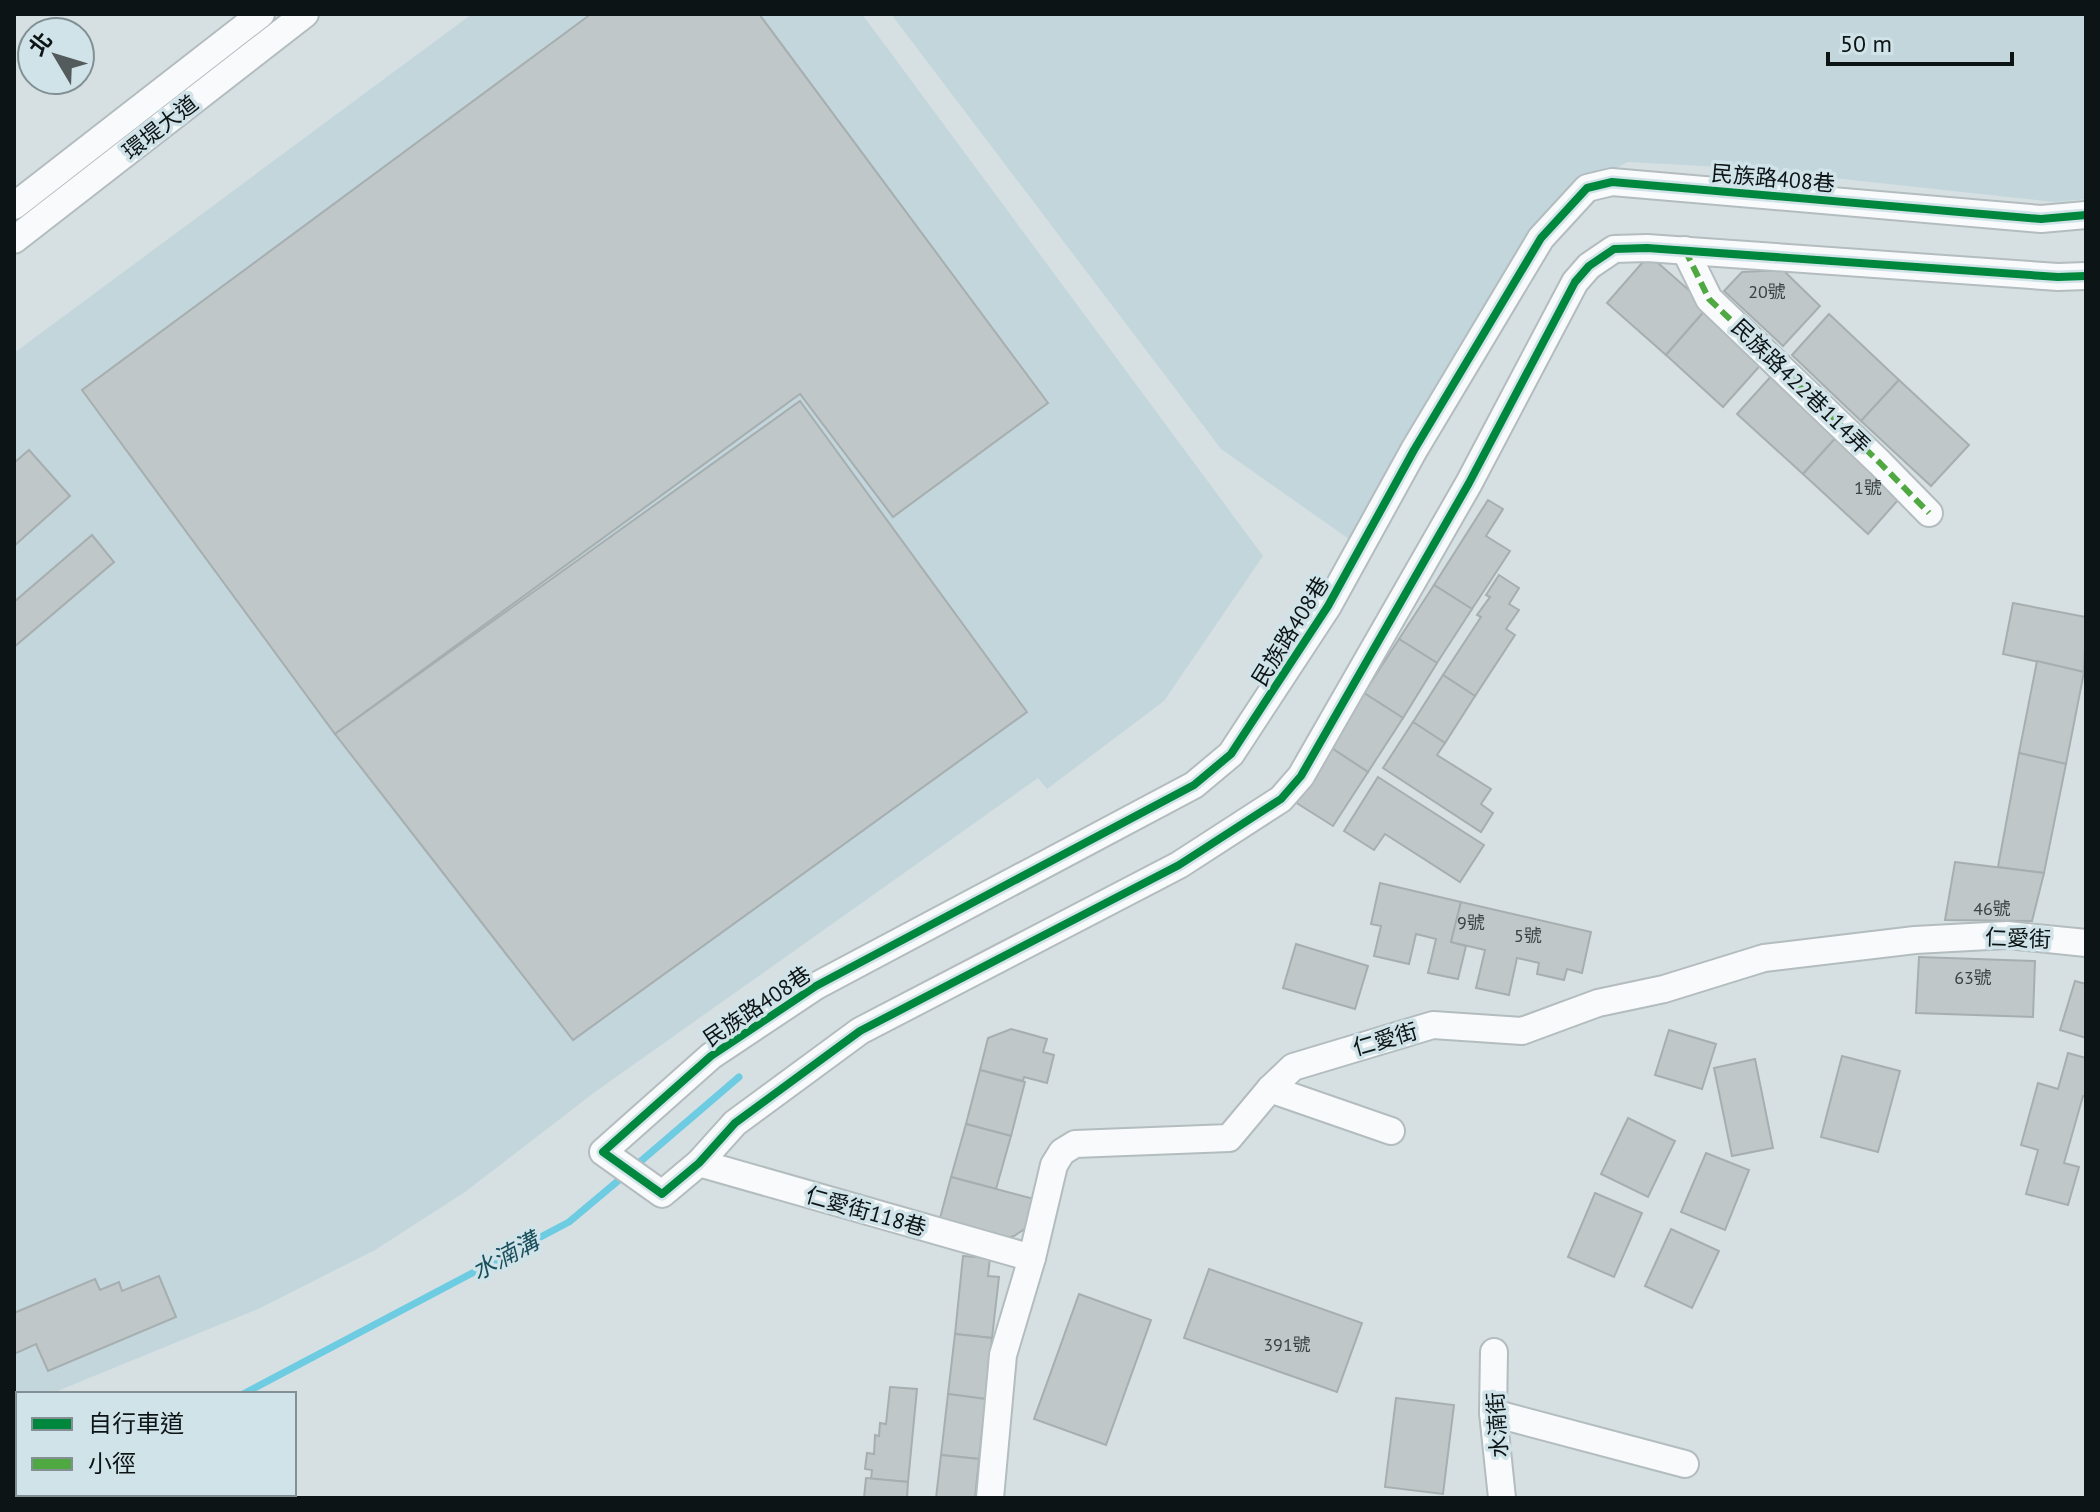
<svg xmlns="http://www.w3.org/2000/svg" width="2100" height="1512" font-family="'PT Sans','Noto Sans TC',sans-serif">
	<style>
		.built { fill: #c2d6dc }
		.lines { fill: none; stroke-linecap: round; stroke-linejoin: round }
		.stream { stroke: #6ecce2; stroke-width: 7 }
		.building { fill: #bfc7c9; stroke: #a6aeb0; stroke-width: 2 }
		.minor-casing { stroke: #b3bcbe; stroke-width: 30 }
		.minor { stroke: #f9fafb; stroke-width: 26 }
		.quiet { stroke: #50a842; stroke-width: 6; stroke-dasharray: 12 6; stroke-linecap: butt }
		.cycleway-casing { stroke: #d0e3e8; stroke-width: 13 }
		.cycleway { stroke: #00873e; stroke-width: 8 }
		.labels { text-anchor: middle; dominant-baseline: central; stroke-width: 7; stroke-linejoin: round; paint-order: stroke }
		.number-label { font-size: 18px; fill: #3a4243 }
		.street-label { font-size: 22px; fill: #0d1415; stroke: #d0e3e8 }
		.water-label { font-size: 24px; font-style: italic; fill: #194f5c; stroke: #d0e3e8 }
	</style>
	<rect width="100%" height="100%" fill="#d6e0e2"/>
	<g class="built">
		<polygon points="472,14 862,14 1263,556 1164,701 1047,789 1038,778 595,1092 465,1192 375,1250 260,1308 50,1394 18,1394 18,1407 14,1409 14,353"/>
		<polygon points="891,14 2086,14 2086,199 2054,202 1740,168 1628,162 1594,179 1567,209 1366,551 1221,449"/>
	</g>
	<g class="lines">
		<g class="stream">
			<polyline points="634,1167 739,1077"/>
			<polyline points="243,1394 569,1222 625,1175"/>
			<polyline points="14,1494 18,1492"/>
		</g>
	</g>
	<g class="building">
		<polygon points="591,14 759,14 1048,403 893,517 800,394 335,734 82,390"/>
		<polygon points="1649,255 1708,307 1666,355 1607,303"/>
		<polygon points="1783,270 1820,306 1783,346 1724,291 1742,272"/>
		<polygon points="1708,307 1766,359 1723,407 1666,355"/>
		<polygon points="1829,314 1899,380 1861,421 1792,355"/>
		<polygon points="1774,373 1840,433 1803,474 1737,414"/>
		<polygon points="1899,380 1969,445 1931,486 1861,421"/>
		<polygon points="800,401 1027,712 573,1040 335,734"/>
		<polygon points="1840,433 1905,492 1868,534 1803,474"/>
		<polygon points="29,450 70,496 14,546 14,463"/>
		<polygon points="1488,500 1503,509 1486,536 1510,551 1472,609 1434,585"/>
		<polygon points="92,535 114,562 14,647 14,602"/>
		<polygon points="1499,575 1519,588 1509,604 1519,610 1506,629 1515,635 1475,696 1443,675 1481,617 1477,615 1490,597 1486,595"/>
		<polygon points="1434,585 1472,609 1437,663 1399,639"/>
		<polygon points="2013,603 2086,617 2084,672 2003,654"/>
		<polygon points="1399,639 1437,663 1403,718 1364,693"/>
		<polygon points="2037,661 2084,672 2066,764 2019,753"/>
		<polygon points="1443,675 1475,696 1445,743 1413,722"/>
		<polygon points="1364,693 1403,718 1368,772 1330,747"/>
		<polygon points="1413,722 1445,743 1437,755 1491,789 1481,804 1493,813 1481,832 1383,768"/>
		<polygon points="1330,747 1368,772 1333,826 1295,802"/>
		<polygon points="2019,753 2066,764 2044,873 1998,867"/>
		<polygon points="1378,777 1484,845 1460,882 1385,834 1374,850 1344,831"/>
		<polygon points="1955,862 2044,873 2032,921 1945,920"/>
		<polygon points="1380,883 1461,902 1451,942 1466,946 1458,979 1428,973 1436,939 1416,934 1409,964 1374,956 1381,926 1371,924"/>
		<polygon points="1461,902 1591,932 1582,973 1567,969 1564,980 1537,974 1539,963 1517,958 1509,995 1476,988 1485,950 1451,942"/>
		<polygon points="1296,944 1368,966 1355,1009 1283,988"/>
		<polygon points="1919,957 2035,961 2033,1017 1916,1013"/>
		<polygon points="2075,981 2086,984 2086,1038 2060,1030"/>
		<polygon points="1011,1029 1047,1039 1043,1052 1054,1055 1047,1083 1024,1077 1023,1081 980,1070 988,1038"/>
		<polygon points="1669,1030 1716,1044 1702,1089 1655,1075"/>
		<polygon points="2068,1053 2086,1058 2086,1096 2083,1096 2064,1163 2079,1167 2068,1205 2026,1194 2038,1150 2021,1145 2038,1083 2058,1089"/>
		<polygon points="1842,1056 1900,1071 1878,1152 1821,1137"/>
		<polygon points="1755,1059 1773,1148 1732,1156 1714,1068"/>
		<polygon points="980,1070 1025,1082 1011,1136 966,1124"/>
		<polygon points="1628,1118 1675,1141 1648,1197 1601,1174"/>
		<polygon points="966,1124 1011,1136 996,1189 951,1177"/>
		<polygon points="1706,1153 1749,1170 1725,1230 1681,1212"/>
		<polygon points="951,1177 1034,1199 1026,1228 1014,1236 1007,1238 939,1222"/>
		<polygon points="1595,1193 1642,1213 1614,1277 1568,1257"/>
		<polygon points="1671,1229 1719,1251 1692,1308 1645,1286"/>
		<polygon points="963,1256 990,1258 988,1276 999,1277 992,1338 955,1334"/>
		<polygon points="1209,1269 1362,1323 1337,1392 1184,1338"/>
		<polygon points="159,1276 176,1317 48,1371 36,1344 14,1354 14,1313 95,1279 100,1290 119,1282 122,1291"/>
		<polygon points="1079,1294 1151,1320 1106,1445 1034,1419"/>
		<polygon points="955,1334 992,1338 986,1399 948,1394"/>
		<polygon points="890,1387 917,1389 908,1482 871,1479 872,1470 865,1469 867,1453 874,1454 875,1435 879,1436 880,1423 886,1424"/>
		<polygon points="948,1394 986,1399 979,1459 941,1455"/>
		<polygon points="1396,1398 1454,1405 1443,1494 1385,1487"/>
		<polygon points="941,1455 979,1459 975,1498 936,1498"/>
		<polygon points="866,1478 908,1482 907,1498 864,1498"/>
	</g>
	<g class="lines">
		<defs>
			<g id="minor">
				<polyline points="14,206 261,14"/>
				<polyline points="2086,215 2041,219 1612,182 1587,188 1541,238 1414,450 1328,606 1231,754 1194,785 816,986 711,1056 603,1152 662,1194 699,1163 735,1123 860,1031 1179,865 1281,799 1301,776 1469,483 1575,282 1589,266 1614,249 1647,248 2058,277 2086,276"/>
				<polyline points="14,240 305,14"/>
				<polyline points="1685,250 1709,299 1880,463 1929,513"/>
				<polyline points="1270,1089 1391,1131"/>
				<polyline points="699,1163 1032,1258"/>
				<polyline points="1494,1352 1493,1413 1502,1498"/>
				<polyline points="1493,1413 1685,1464"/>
				<polyline points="990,1498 1003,1355 1032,1258 1054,1165 1062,1152 1075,1144 1229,1138 1270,1089 1293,1067 1433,1025 1522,1031 1598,1003 1664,989 1764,958 1915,940 2007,935 2086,943"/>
			</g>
		</defs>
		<use href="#minor" class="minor-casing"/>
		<use href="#minor" class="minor"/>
		<polyline class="quiet" points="1685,250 1709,299 1880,463 1929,513"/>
		<defs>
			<polyline id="cycleway" points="2086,215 2041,219 1612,182 1587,188 1541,238 1414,450 1328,606 1231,754 1194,785 816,986 711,1056 603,1152 662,1194 699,1163 735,1123 860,1031 1179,865 1281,799 1301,776 1469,483 1575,282 1589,266 1614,249 1647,248 2058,277 2086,276"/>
		</defs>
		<use href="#cycleway" class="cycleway-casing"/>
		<use href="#cycleway" class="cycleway"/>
	</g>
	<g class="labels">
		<g class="number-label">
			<text x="1767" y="291">20號</text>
			<text x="1868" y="487">1號</text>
			<text x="1992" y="908">46號</text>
			<text x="1471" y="922">9號</text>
			<text x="1528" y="935">5號</text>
			<text x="1973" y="977">63號</text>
			<text x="1287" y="1344">391號</text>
		</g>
		<g class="street-label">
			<text transform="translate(160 127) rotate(-38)">環堤大道</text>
			<text transform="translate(1773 178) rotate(5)">民族路408巷</text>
			<text transform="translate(1801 386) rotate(44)">民族路422巷114弄</text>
			<text transform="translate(1290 631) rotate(-58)">民族路408巷</text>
			<text transform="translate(2018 938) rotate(2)">仁愛街</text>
			<text transform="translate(757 1006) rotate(-34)">民族路408巷</text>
			<text transform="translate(1385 1039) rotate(-16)">仁愛街</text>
			<text transform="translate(866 1211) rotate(16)">仁愛街118巷</text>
			<text transform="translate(1497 1425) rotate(-94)">水湳街</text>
		</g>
		<g class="water-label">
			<text transform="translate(505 1256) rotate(-28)">水湳溝</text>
		</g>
	</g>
	<rect width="2100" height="1512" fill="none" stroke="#0d1415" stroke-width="32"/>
	<rect x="16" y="1392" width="280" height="104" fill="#d0e3e8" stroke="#829094" stroke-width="2"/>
	<rect x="32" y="1418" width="40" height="12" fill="#00873e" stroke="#829094" stroke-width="2"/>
	<text x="88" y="1432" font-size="24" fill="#0d1415">自行車道</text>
	<rect x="32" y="1458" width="40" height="12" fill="#50a842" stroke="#829094" stroke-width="2"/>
	<text x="88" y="1472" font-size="24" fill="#0d1415">小徑</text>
	<g transform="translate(56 56) rotate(308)"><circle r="38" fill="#d0e3e8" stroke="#829094" stroke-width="2"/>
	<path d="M0-6L14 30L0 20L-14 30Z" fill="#535b5d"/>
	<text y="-12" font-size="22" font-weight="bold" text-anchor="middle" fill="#0d1415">北</text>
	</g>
	<path d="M1828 52v12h184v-12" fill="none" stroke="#0d1415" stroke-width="4"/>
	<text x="1840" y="52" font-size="24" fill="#0d1415" stroke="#d0e3e8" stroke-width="6" paint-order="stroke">50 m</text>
</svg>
